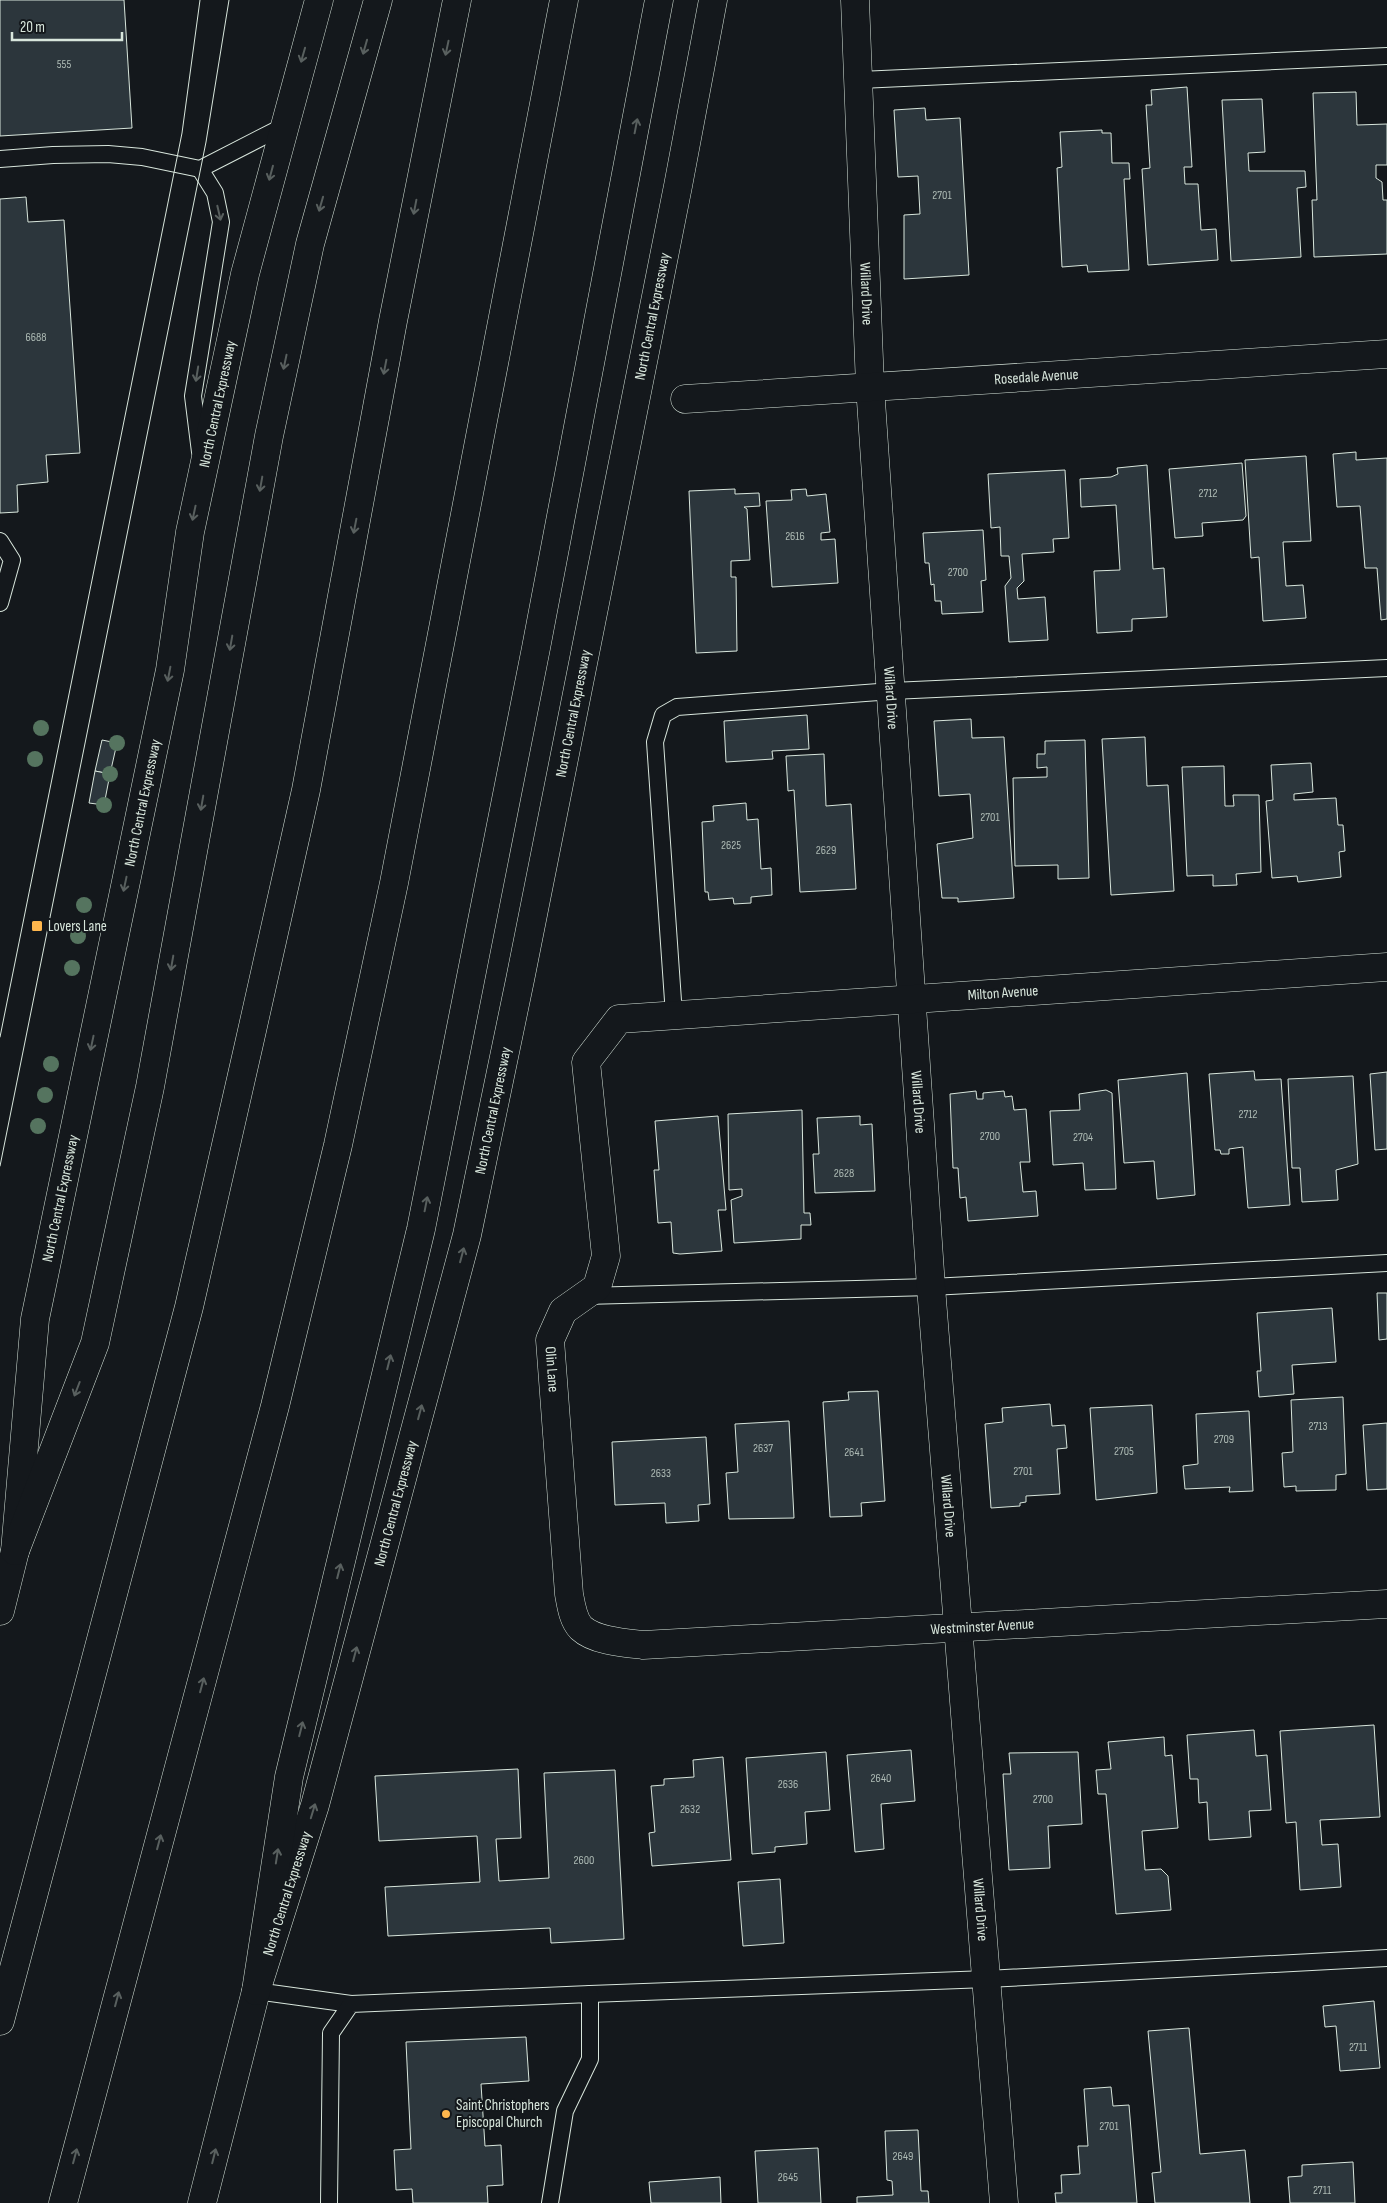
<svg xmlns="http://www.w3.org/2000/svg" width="1387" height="2203" font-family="'Sofia Sans Condensed',sans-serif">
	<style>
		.building { fill: #2c363c; stroke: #d8e6dc }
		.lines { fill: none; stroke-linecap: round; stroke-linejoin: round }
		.service-casing { stroke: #d8e6dc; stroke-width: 18 }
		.minor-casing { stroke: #d8e6dc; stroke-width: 29 }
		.secondary-casing { stroke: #d8e6dc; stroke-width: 29 }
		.motorway-casing { stroke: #d8e6dc; stroke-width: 29 }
		.service { stroke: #14181c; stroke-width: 16 }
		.minor { stroke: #14181c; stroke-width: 28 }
		.secondary { stroke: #14181c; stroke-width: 28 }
		.motorway { stroke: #14181c; stroke-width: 28 }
		.tram { stroke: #d8e6dc; stroke-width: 1 }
		.tree { fill: #55745f }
		.oneway { stroke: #59605f }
		.poi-dot { fill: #ffb74d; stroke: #14181c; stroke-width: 2 }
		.labels { text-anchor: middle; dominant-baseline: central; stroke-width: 4; stroke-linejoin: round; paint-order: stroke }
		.number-label { font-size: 12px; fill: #adbab4 }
		.street-label { font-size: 15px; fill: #d8e6dc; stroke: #14181c }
		.poi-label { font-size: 15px; fill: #d8e6dc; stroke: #14181c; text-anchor: start }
	</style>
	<rect width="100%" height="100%" fill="#14181c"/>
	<g class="building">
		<polygon points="0,0 124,0 132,128 0,136"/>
		<polygon points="1187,87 1192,167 1184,167 1185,184 1198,184 1201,230 1216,229 1218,260 1148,265 1142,169 1150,168 1146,105 1152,105 1151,90"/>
		<polygon points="1356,92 1357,125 1387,124 1387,165 1376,165 1376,178 1382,182 1383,200 1387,200 1387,254 1314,257 1312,200 1317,200 1313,93"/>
		<polygon points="1262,99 1265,152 1248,153 1249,171 1305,171 1306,187 1297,188 1301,257 1231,261 1222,100"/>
		<polygon points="925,108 926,120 960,118 969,275 904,279 904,215 920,214 918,176 898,177 894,110"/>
		<polygon points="1102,130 1102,133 1111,133 1112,163 1129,163 1130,179 1124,179 1129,270 1088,272 1087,265 1062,267 1057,168 1062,167 1060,132"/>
		<polygon points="26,197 28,222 64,220 80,453 46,455 48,482 17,485 18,512 0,513 0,199"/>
		<polygon points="1356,452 1356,460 1387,458 1387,619 1381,620 1377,568 1365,568 1360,506 1337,507 1333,454"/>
		<polygon points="1306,456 1311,541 1283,542 1286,586 1303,585 1306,618 1263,621 1259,557 1251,558 1245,460"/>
		<polygon points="1242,463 1246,516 1243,520 1202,523 1203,536 1175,538 1169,469"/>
		<polygon points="1147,465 1153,569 1164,568 1167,617 1132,619 1132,631 1097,633 1094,571 1120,570 1116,505 1081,507 1080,479 1111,477 1118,474 1117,468"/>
		<polygon points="1065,470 1069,538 1053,539 1054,552 1022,554 1024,581 1017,588 1018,599 1045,597 1048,640 1009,642 1005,586 1011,578 1009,556 1001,556 1000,527 991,528 988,474"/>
		<polygon points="735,489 735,494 759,493 760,506 744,507 747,509 750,560 731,561 731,577 736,577 737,651 696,653 689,491"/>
		<polygon points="806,489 807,496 826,494 830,532 821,533 821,540 835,539 838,583 772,587 766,501 792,500 791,490"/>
		<polygon points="983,530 986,580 981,581 983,612 942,614 941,601 935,601 934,584 931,585 929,563 925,563 923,533"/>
		<polygon points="807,715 809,749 772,751 773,759 726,762 724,721"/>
		<polygon points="971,719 972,738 1004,737 1014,898 958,902 958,898 942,898 937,844 973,838 970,794 939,796 934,721"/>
		<polygon points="1145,737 1147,786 1168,785 1174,891 1111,895 1102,739"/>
		<polygon points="102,740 117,743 110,774 95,771"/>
		<polygon points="1085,740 1089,878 1058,879 1058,865 1015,866 1013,778 1047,777 1047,767 1037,768 1037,754 1045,754 1045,741"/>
		<polygon points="824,754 826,806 851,804 856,889 800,892 794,790 788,791 786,756"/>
		<polygon points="1311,763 1313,792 1294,794 1294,800 1336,798 1338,825 1343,825 1345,851 1339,852 1341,877 1298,882 1297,876 1272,878 1266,801 1273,800 1271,765"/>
		<polygon points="1224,766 1225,806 1234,806 1233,795 1259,795 1261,872 1236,874 1237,885 1213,886 1213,875 1187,876 1182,767"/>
		<polygon points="95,771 110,774 104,805 89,803"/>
		<polygon points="746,803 747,820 758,819 761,869 771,868 772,895 751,897 751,903 734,904 733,898 709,900 708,892 705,892 702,822 714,821 713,806"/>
		<polygon points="1254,1071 1255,1080 1281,1079 1290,1205 1248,1208 1243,1147 1229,1149 1229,1154 1221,1154 1220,1150 1215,1150 1209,1074"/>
		<polygon points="1387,1072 1387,1149 1375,1150 1370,1074"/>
		<polygon points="1187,1073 1195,1195 1157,1199 1154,1161 1124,1163 1118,1080"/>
		<polygon points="1353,1076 1358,1164 1336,1170 1338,1200 1302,1202 1300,1168 1292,1168 1288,1079"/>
		<polygon points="1106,1090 1112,1093 1116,1189 1085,1190 1083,1163 1053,1165 1050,1111 1080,1110 1079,1094"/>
		<polygon points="976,1091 977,1099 983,1099 983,1093 1004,1091 1005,1097 1012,1096 1014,1110 1026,1109 1030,1162 1020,1162 1023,1192 1036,1191 1038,1216 968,1221 966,1197 960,1198 958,1168 953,1168 950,1094"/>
		<polygon points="802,1110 804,1213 810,1213 811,1225 801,1225 801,1239 734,1243 731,1200 742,1196 742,1189 729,1190 728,1114"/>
		<polygon points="718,1116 726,1210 718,1210 722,1251 680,1254 673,1253 671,1222 658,1223 654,1170 659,1170 655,1121"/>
		<polygon points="860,1116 860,1125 872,1124 875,1191 815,1193 813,1154 819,1154 817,1118"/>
		<polygon points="1377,1293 1387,1293 1387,1339 1379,1340"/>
		<polygon points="1332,1308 1336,1362 1292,1365 1294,1394 1259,1397 1257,1371 1261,1371 1257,1313"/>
		<polygon points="878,1391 885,1501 861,1503 862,1516 830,1517 823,1402 849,1400 848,1392"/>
		<polygon points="1343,1397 1346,1474 1336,1475 1336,1490 1296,1491 1296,1486 1284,1487 1282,1453 1293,1452 1291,1400"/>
		<polygon points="1050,1404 1052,1426 1065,1425 1067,1448 1057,1449 1060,1494 1026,1496 1026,1502 1020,1503 1020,1506 991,1508 985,1424 1003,1422 1002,1408"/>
		<polygon points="1152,1405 1157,1493 1096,1500 1090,1408"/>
		<polygon points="1249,1411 1253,1491 1229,1492 1230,1487 1185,1489 1183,1466 1198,1464 1196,1414"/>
		<polygon points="789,1421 794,1518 729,1519 726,1473 738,1472 735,1424"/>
		<polygon points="1387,1423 1387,1489 1367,1490 1363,1425"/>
		<polygon points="706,1437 710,1504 698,1505 699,1521 666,1523 665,1503 615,1505 612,1442"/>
		<polygon points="1374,1725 1380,1817 1320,1820 1322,1845 1338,1844 1341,1887 1300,1890 1296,1822 1286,1823 1280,1731"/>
		<polygon points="1254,1730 1256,1756 1267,1755 1271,1810 1249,1811 1251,1837 1209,1840 1207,1802 1199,1803 1198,1779 1190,1779 1187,1735"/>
		<polygon points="1164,1737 1165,1756 1172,1755 1178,1828 1142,1831 1145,1870 1161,1869 1168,1876 1171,1910 1116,1914 1106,1794 1098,1794 1096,1770 1111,1769 1108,1742"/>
		<polygon points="911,1750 915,1801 881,1804 884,1849 855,1852 847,1755"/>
		<polygon points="826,1752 830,1810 805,1812 807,1844 775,1847 775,1852 752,1854 746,1758"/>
		<polygon points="1078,1752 1082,1824 1048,1826 1050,1868 1009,1870 1003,1774 1011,1774 1009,1753"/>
		<polygon points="723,1757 731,1860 652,1866 649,1833 655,1832 651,1786 664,1785 664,1779 694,1777 693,1760"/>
		<polygon points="518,1769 521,1838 496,1839 499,1881 549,1878 544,1773 615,1770 624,1939 551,1943 550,1928 388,1936 385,1887 480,1882 477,1836 379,1841 375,1776"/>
		<polygon points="780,1879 784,1943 743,1946 738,1882"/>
		<polygon points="1374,2001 1380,2068 1340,2071 1336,2026 1325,2027 1323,2006"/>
		<polygon points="1189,2028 1200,2154 1245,2150 1250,2203 1155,2203 1152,2173 1161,2172 1148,2031"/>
		<polygon points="526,2037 529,2081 481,2084 485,2146 501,2145 503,2185 487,2186 488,2203 413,2203 412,2189 396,2190 394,2150 411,2149 406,2042"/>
		<polygon points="1111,2087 1113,2106 1129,2105 1137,2203 1056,2203 1055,2193 1062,2193 1061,2175 1080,2174 1078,2146 1088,2146 1084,2089"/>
		<polygon points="918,2130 921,2191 928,2191 929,2203 857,2203 857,2197 893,2195 892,2181 887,2180 885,2131"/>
		<polygon points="818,2148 821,2203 758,2203 755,2151"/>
		<polygon points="1353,2162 1355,2203 1290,2203 1288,2177 1302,2176 1302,2165"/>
		<polygon points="720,2177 721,2203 651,2203 649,2182"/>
	</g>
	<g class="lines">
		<defs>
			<g id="service">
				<polyline points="860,80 1387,56"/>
				<polyline points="0,159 53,155 108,154 142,157 200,169 284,126"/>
				<polyline points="200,169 215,193 221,222 193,396 200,452"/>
				<polyline points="0,541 12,560 0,603"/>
				<polyline points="674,1015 655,742 663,715 677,707 892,691 1387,668"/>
				<polyline points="585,1296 931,1287 1387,1263"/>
				<polyline points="256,1991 351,2004"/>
				<polyline points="590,1994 987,1979 1387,1958"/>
				<polyline points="329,2203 331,2033 351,2004 590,1994 590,2059 565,2111 550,2203"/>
			</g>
			<g id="minor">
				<path id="s1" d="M855 0 870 386 931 1287 1004 2203"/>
				<path id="s2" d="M685 399 1387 354"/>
				<path id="s3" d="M1387 967 619 1019 586 1062 606 1256 597 1287 563 1311 550 1340 569 1594C571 1605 573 1620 581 1628 595 1641 625 1643 643 1645L1387 1604"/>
			</g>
			<g id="secondary">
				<path id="s4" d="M0 1611 15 1551 35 1319 170 670 190 532 245 274 319 0"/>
				<path id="s5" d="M202 2203 256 1991 315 1805 467 1235 520 980 678 186 713 0"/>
			</g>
			<g id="motorway">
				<polyline points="15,1551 95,1343 150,1087 269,436 310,244 378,0"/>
				<polyline points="256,1991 289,1777 421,1229 536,648 659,0"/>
				<polyline points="0,2021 189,1307 249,1044 306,790 393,321 457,0"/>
				<polyline points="63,2203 275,1406 338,1145 394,883 564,0"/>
			</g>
		</defs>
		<use href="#service" class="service-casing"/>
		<use href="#minor" class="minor-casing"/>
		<use href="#secondary" class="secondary-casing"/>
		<use href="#motorway" class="motorway-casing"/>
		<use href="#service" class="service"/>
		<use href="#minor" class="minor"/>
		<use href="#secondary" class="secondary"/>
		<use href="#motorway" class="motorway"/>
		<g class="tram">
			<polyline points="0,1037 182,133 200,0"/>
			<polyline points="0,1166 206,142 229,0"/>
		</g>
	</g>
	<g class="tree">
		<circle cx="41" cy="728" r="8"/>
		<circle cx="117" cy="743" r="8"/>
		<circle cx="35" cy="759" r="8"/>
		<circle cx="110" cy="774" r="8"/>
		<circle cx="104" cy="805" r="8"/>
		<circle cx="84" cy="905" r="8"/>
		<circle cx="78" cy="936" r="8"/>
		<circle cx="72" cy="968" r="8"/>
		<circle cx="51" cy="1064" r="8"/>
		<circle cx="45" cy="1095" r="8"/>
		<circle cx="38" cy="1126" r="8"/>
	</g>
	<defs><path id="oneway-shaft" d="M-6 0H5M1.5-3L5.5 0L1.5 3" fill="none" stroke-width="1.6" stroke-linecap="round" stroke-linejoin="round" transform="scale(1.25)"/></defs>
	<g class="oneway">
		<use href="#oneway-shaft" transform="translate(365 47) rotate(106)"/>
		<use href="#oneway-shaft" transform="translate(447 48) rotate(102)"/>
		<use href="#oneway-shaft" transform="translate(303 55) rotate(106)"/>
		<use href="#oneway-shaft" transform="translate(636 126) rotate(-79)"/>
		<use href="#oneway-shaft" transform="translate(271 173) rotate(105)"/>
		<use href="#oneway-shaft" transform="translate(321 204) rotate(106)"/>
		<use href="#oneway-shaft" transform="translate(415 207) rotate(101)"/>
		<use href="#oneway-shaft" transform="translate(219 213) rotate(77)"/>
		<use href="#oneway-shaft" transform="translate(285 362) rotate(102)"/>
		<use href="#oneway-shaft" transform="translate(385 367) rotate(101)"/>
		<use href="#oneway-shaft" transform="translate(197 374) rotate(99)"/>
		<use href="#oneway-shaft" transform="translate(261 484) rotate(100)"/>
		<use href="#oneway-shaft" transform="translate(194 513) rotate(102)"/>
		<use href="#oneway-shaft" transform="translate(355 526) rotate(101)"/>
		<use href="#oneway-shaft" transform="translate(231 643) rotate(100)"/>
		<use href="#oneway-shaft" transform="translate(169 674) rotate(101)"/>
		<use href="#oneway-shaft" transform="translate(202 803) rotate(100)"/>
		<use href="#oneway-shaft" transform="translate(125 884) rotate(102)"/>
		<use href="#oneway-shaft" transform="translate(172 963) rotate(100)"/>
		<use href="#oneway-shaft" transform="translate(92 1043) rotate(102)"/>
		<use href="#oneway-shaft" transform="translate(426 1204) rotate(-79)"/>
		<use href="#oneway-shaft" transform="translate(462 1255) rotate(-75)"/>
		<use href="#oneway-shaft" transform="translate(389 1362) rotate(-76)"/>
		<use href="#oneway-shaft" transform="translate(77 1389) rotate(111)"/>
		<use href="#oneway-shaft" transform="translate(420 1412) rotate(-75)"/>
		<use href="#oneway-shaft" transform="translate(339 1571) rotate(-76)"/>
		<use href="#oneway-shaft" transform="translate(355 1654) rotate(-75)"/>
		<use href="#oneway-shaft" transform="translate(202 1685) rotate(-75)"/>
		<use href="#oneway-shaft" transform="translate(301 1729) rotate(-76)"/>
		<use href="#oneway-shaft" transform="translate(313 1811) rotate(-73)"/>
		<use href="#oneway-shaft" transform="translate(159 1842) rotate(-75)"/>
		<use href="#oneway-shaft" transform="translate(277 1856) rotate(-81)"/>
		<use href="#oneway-shaft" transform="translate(117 1999) rotate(-75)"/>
		<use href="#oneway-shaft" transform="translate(75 2156) rotate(-75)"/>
		<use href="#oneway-shaft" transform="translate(214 2156) rotate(-76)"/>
	</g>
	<g class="poi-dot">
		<rect x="31" y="920" width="12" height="12" rx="2.5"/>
		<circle cx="446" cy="2114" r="5"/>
	</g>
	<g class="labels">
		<g class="number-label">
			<text x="64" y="64">555</text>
			<text x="942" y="195">2701</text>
			<text x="36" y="337">6688</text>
			<text x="1208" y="493">2712</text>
			<text x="795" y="536">2616</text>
			<text x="958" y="572">2700</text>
			<text x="990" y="817">2701</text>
			<text x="731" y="845">2625</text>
			<text x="826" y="850">2629</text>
			<text x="1248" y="1114">2712</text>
			<text x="990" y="1136">2700</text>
			<text x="1083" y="1137">2704</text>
			<text x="844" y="1173">2628</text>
			<text x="1318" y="1426">2713</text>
			<text x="1224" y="1439">2709</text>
			<text x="763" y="1448">2637</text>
			<text x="1124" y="1451">2705</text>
			<text x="854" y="1452">2641</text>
			<text x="1023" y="1471">2701</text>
			<text x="661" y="1473">2633</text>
			<text x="881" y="1778">2640</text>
			<text x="788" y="1784">2636</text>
			<text x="1043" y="1799">2700</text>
			<text x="690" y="1809">2632</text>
			<text x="584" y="1860">2600</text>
			<text x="1358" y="2047">2711</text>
			<text x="1109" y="2126">2701</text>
			<text x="903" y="2156">2649</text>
			<text x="788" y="2177">2645</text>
			<text x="1322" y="2190">2711</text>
		</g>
		<g class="street-label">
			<text stroke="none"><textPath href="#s1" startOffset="294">Willard Drive</textPath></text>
			<text stroke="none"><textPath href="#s5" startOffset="1941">North Central Expressway</textPath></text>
			<text stroke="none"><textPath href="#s2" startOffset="352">Rosedale Avenue</textPath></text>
			<text stroke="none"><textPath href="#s4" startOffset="1228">North Central Expressway</textPath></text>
			<text stroke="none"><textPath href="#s1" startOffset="699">Willard Drive</textPath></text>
			<text stroke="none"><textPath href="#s5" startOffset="1536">North Central Expressway</textPath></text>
			<text stroke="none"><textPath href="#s4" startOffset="822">North Central Expressway</textPath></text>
			<text transform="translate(1003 993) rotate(-4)">Milton Avenue</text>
			<text stroke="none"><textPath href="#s1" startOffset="1104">Willard Drive</textPath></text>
			<text stroke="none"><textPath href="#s5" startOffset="1131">North Central Expressway</textPath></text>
			<text stroke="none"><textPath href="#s4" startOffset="418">North Central Expressway</textPath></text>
			<text stroke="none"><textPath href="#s3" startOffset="1154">Olin Lane</textPath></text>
			<text stroke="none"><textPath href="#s5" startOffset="726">North Central Expressway</textPath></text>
			<text stroke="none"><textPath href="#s1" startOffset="1509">Willard Drive</textPath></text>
			<text stroke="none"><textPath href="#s3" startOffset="1821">Westminster Avenue</textPath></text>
			<text stroke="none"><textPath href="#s5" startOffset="321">North Central Expressway</textPath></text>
			<text stroke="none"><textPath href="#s1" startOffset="1914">Willard Drive</textPath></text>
		</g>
		<g class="poi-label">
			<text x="48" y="926">Lovers Lane</text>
			<text x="456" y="2105">Saint Christophers<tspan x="456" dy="17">Episcopal Church</tspan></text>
		</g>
	</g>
	<path d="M12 32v8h110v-8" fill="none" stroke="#d8e6dc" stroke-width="2.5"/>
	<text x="20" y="32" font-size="15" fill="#d8e6dc" stroke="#14181c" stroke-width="4" paint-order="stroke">20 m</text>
</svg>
